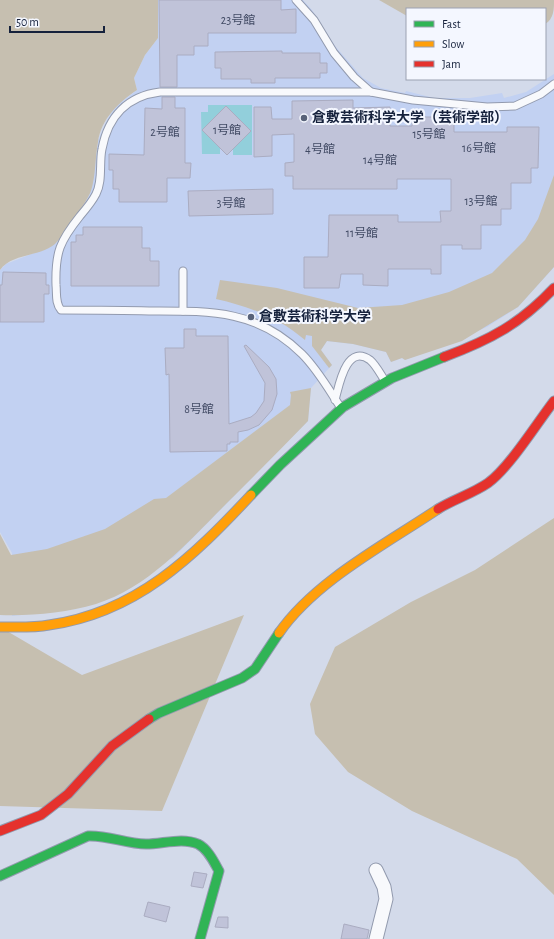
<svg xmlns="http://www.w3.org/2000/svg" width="554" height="939" font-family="'Alegreya Sans','Noto Sans JP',sans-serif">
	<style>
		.built { fill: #c2d1f2 }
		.green { fill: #c6bfb0 }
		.water { fill: #92cfdb }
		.building { fill: #c0c3d9; stroke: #aaacc1 }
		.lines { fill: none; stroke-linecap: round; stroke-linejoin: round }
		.lane-casing { stroke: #929aae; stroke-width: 9 }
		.street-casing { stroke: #929aae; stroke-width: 15 }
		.fast-casing { stroke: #929aae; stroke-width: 11 }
		.slow-casing { stroke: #929aae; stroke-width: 11 }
		.jam-casing { stroke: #929aae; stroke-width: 11 }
		.lane { stroke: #f8f9fc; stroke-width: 7 }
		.street { stroke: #f8f9fc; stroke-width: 13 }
		.fast { stroke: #30b455; stroke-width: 9 }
		.slow { stroke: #ff9f0a; stroke-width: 9 }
		.jam { stroke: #e5322d; stroke-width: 9 }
		.poi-dot { fill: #586279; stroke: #f4f7ff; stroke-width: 1.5 }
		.labels { text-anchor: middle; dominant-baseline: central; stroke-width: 4; stroke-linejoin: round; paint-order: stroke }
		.number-label { font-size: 12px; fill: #414a64 }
		.poi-label { font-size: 14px; font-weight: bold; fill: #15213c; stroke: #f4f7ff; text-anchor: start }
	</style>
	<rect width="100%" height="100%" fill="#d3daea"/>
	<polygon class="built" points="158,0 303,0 312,10 335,46 363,78 381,88 405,93 406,91 434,98 470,98 502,93 504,98 526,92 554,74 554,267 518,307 487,327 405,360 402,358 391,362 386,352 353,344 327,341 321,350 332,365 311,388 308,421 174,557 67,610 12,616 12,553 0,532 0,270 6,264 44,249 84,204 91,191 98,140 108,118 116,106 137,90 134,78 145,55 158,38"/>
	<g class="green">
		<path d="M0 0H158V38L145 55 134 78 137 90C119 102 101 119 98 142 95 158 96 175 91 191 87 202 63 236 55 244 40 257 12 253 0 270Z"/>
		<path d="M379 0H554C554 9 554 19 545 24V9H407V16Z"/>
		<path d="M554 175V267L518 307 462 341 405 360 402 358 391 362 386 352 353 344 327 341 321 350 332 365 329 368 312 346V336L306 335 305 340C277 317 251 307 216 299L220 280 277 288 358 308 402 305 449 292 492 273 525 240 538 219Z"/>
		<path d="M311 388 308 421C281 449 253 477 225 505 187 543 149 587 96 604 66 613 32 616 0 615V534L11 555 47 549 105 529 154 499 166 498 290 405 291 395 290 392Z"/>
		<polygon points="554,518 554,895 517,859 412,811 348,772 315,734 310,704 335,647 411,602 475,570"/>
		<polygon points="244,615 162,811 0,806 0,627 82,675"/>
	</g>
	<polygon class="water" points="208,105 252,105 252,155 233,155 233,149 251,131 226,106 202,130 220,148 220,154 202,154 201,112 208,112"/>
	<g class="building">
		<polygon points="159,0 281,0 281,10 296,9 296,33 208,33 208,46 194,46 194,55 177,55 177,87 160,87"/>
		<polygon points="282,51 282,53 320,53 320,63 327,63 327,73 320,73 320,78 275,78 275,83 251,83 251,79 221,79 221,68 215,68 215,52"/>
		<polygon points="162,97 175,97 175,108 185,108 185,163 191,163 190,178 167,178 167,202 119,202 119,189 113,189 113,170 109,170 109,154 144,155 145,108 162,109"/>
		<polygon points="353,100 353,108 390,107 390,126 412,126 412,117 454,117 454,132 507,132 507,127 539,127 538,168 531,168 531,183 511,183 511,209 501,209 501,225 481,225 481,249 462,249 462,245 441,245 441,274 431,274 431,269 388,269 388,286 363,285 363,274 341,274 339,288 304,288 304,257 328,257 329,215 398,215 398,222 441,222 440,211 451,211 451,179 397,179 397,189 293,189 293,176 285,176 285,163 294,162 294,134 272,135 272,156 254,157 254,107 271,107 272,119 292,119 292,101"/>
		<polygon points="226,106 251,131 227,155 202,130"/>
		<polygon points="273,189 273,214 189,216 188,191"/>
		<polygon points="83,227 142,227 142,248 150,248 150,261 159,261 159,286 71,286 71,242 76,242 76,235 83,235"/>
		<polygon points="3,272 46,273 46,285 49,285 49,294 44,294 44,322 0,322 0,285 2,285"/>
		<polygon points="184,329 196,329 196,336 228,336 229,424 251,417 256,413 264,401 265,383 244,346 246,345 269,367 276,379 277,394 272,410 259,425 248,430 238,432 238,442 230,442 230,444 227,444 227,451 170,452 169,374 166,375 165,348 184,348"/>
		<polygon points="194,872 207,874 203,888 191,886"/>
		<polygon points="148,902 170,907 166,922 144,916"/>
		<polygon points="218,917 228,917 228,928 215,927"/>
		<polygon points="344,924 369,930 367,939 341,939"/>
	</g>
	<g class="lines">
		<defs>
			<g id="lane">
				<polyline points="296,0 314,20 334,53 354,77 371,92"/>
				<polyline points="183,311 183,271"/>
				<path d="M335 400C339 386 346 343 370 360 376 365 381 375 385 381"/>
				<path d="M341 408C329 390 318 370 302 354 257 309 208 311 149 311 120 310 91 310 61 310 55 303 57 294 56 285 55 252 60 241 80 216 86 209 92 202 96 194 103 181 99 163 102 149 108 116 128 96 160 92H371L413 100 487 107 515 106 541 94 554 84"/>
			</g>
			<polyline id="street" points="376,939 386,899 384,887 376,870"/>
			<g id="fast">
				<polyline points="251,495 280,465 343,407 392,378 444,357"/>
				<polyline points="149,719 159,713 242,678 255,669 279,633"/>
				<path d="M0 876 88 836C108 835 126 844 146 844 163 844 182 837 198 844 208 849 214 862 219 871L200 939"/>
			</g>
			<g id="slow">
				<path d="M0 627C16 627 33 628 49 625 136 613 193 557 251 495"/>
				<path d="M279 633C315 581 386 544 438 509"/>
			</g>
			<g id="jam">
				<path d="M444 357C490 340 520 324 554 288"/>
				<path d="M438 509C454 499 472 494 488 483 509 468 537 423 554 401"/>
				<polyline points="0,831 41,815 68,794 112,746 149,719"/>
			</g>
		</defs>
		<use href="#lane" class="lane-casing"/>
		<use href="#street" class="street-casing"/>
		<use href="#fast" class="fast-casing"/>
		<use href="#slow" class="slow-casing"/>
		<use href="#jam" class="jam-casing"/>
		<use href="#lane" class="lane"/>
		<use href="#street" class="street"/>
		<use href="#fast" class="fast"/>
		<use href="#slow" class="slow"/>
		<use href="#jam" class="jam"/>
	</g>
	<g class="poi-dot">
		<circle cx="304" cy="118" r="4"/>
		<circle cx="251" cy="317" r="4"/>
	</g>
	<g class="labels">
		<g class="number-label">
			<text x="238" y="20">23号館</text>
			<text x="227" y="130">1号館</text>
			<text x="165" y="132">2号館</text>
			<text x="429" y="134">15号館</text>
			<text x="479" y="148">16号館</text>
			<text x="320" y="149">4号館</text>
			<text x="380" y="160">14号館</text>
			<text x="481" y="201">13号館</text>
			<text x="231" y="203">3号館</text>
			<text x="362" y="233">11号館</text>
			<text x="199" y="409">8号館</text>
		</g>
		<g class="poi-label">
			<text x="312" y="118">倉敷芸術科学大学（芸術学部）</text>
			<text x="259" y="317">倉敷芸術科学大学</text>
		</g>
	</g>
	<rect x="406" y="8" width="140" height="72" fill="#f4f7ff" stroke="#9ba1b1"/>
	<rect x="414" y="21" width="20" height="6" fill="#30b455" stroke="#9ba1b1"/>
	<text x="442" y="28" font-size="12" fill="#15213c">Fast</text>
	<rect x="414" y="41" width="20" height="6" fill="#ff9f0a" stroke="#9ba1b1"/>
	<text x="442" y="48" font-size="12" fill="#15213c">Slow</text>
	<rect x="414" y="61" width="20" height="6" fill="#e5322d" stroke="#9ba1b1"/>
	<text x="442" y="68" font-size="12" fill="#15213c">Jam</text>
	<path d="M10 26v6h94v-6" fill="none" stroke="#15213c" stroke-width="2"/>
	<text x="16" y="26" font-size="12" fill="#15213c" stroke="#f4f7ff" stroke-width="3" paint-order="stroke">50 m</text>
</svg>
